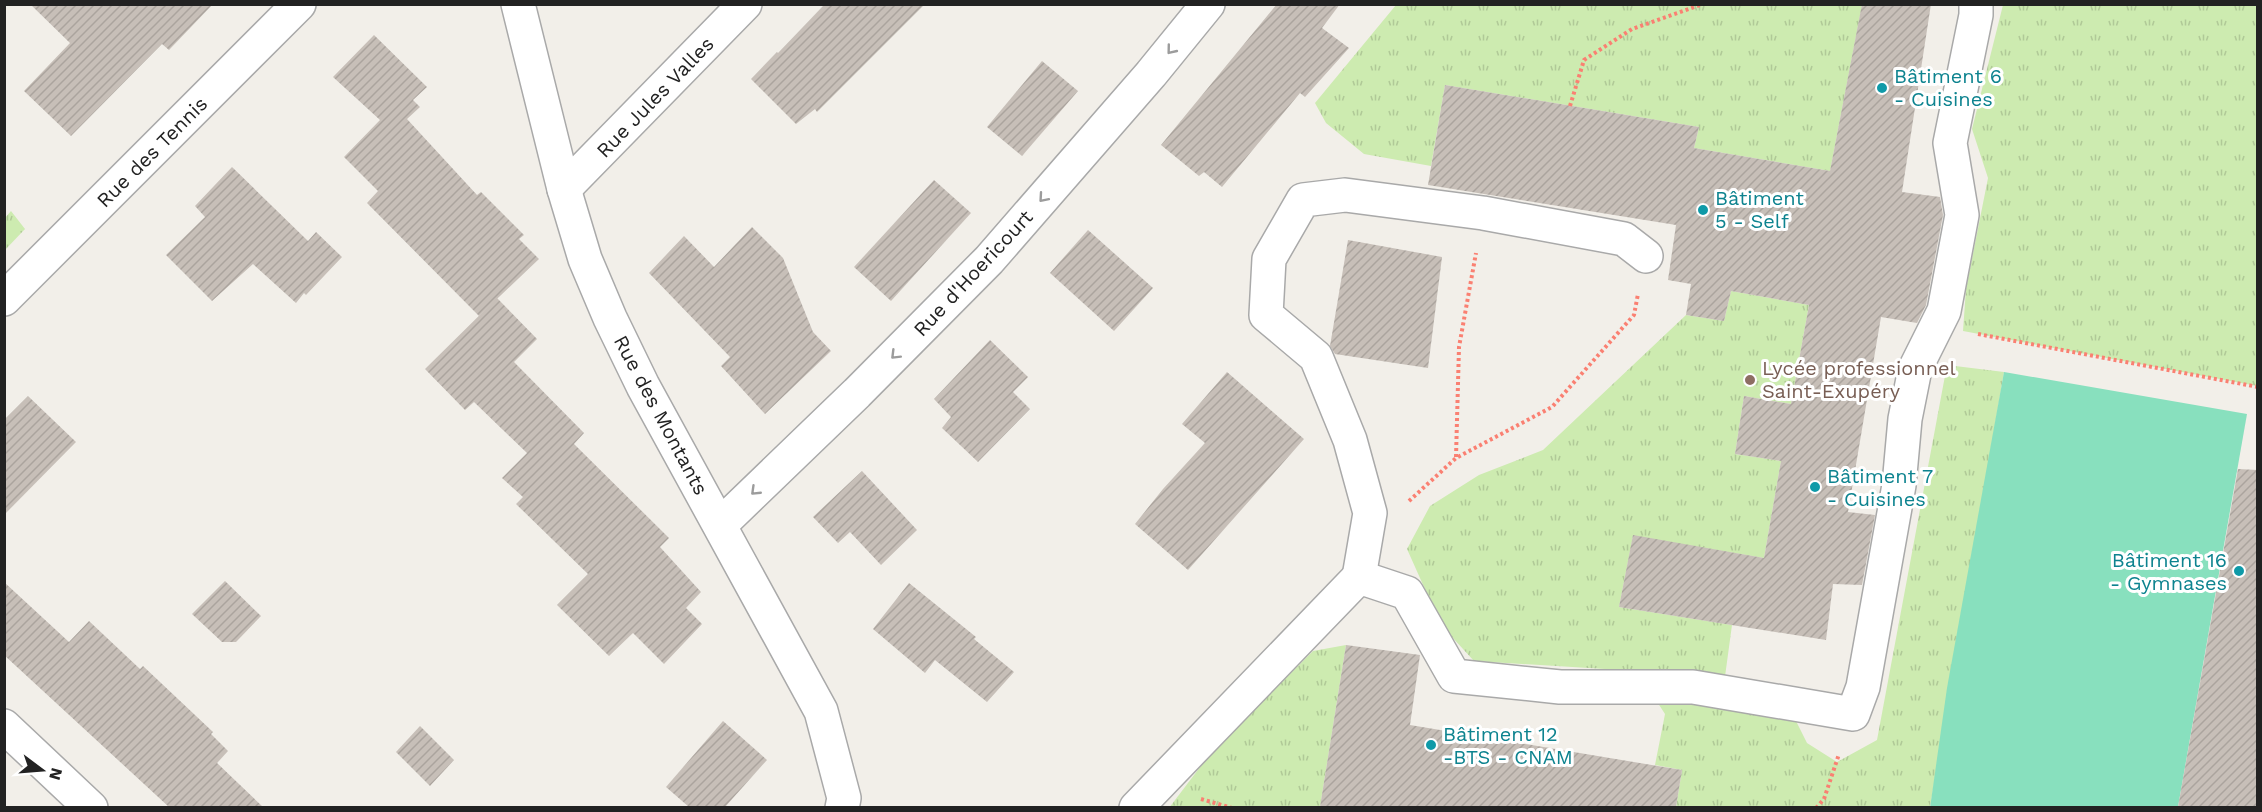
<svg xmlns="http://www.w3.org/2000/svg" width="2262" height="812" font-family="'Work Sans',sans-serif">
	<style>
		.grass { fill: url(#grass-tufts) }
		.pitch { fill: #88e0be }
		.building { fill: url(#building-hatch) }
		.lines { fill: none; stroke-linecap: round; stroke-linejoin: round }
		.minor-casing { stroke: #a9a9a9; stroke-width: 36 }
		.path { stroke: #fa8072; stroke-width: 4; stroke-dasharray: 3 3; stroke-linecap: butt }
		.minor { stroke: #fff; stroke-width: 33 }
		.oneway { stroke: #9c9c9c }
		.culture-dot { fill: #0f9aa8; stroke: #fff; stroke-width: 2 }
		.education-dot { fill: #8d6e63; stroke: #fff; stroke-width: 2 }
		.labels { text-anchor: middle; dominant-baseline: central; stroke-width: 6; stroke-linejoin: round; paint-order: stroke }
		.culture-label { font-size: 20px; fill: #0d838f; stroke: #fff; text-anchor: start }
		.street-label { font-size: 20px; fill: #222; stroke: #fff }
		.education-label { font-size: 20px; fill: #785e54; stroke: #fff; text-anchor: start }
	</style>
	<defs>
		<pattern id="grass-tufts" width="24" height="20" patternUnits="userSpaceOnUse" patternTransform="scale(1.5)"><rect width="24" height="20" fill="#cdebb0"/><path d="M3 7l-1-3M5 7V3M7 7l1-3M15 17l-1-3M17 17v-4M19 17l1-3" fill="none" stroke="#b0c997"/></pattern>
		<pattern id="building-hatch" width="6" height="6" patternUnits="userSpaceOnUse" patternTransform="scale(1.5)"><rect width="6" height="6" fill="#c7bfb8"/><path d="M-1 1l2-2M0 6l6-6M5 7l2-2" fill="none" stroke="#aba49e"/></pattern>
	</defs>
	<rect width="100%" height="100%" fill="#f2efe9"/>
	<g class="grass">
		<polygon points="1396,5 1862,5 1830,171 1694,148 1699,127 1445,85 1431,166 1364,154 1326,123 1315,103"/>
		<polygon points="2003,5 2257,5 2257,386 1963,331 1966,289 1988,178 1972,129"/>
		<polygon points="11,211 25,229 5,250 5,218"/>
		<polygon points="1731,291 1809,305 1791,404 1744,396 1735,454 1781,461 1764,558 1633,536 1619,607 1732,625 1721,706 1795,719 1807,743 1837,762 1877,740 1947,365 2004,372 1930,807 1676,807 1682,770 1655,765 1665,714 1637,671 1474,661 1441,625 1407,549 1430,506 1479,475 1543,450 1686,315 1724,321"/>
		<polygon points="1346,645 1320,807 1169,808 1213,750 1313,651"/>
	</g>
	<polygon class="pitch" points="2004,372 2247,414 2178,807 1930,808 1947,688"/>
	<g class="building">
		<polygon points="30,4 213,4 169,50 162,44 71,136 24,91 70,43"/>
		<polygon points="825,4 925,4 817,112 815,109 796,124 751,79 777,52 778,53"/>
		<polygon points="1277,4 1340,4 1322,28 1349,48 1305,97 1300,93 1222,187 1204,172 1199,176 1161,145"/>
		<polygon points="1862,4 1931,4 1902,192 1940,197 1943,215 1926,305 1917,323 1881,317 1848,512 1875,515 1862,585 1833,584 1826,640 1619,607 1633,535 1764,558 1781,461 1735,454 1744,396 1791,404 1809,305 1731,291 1724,321 1686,315 1691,284 1668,280 1676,225 1428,185 1445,85 1699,127 1694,148 1830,171"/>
		<polygon points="374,35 427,87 413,100 420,107 407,119 477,195 481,192 524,235 519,239 539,259 479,316 367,203 378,191 344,157 380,120 333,77"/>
		<polygon points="1042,61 1078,91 1022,156 987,127"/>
		<polygon points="232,167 308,241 316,232 342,257 306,295 304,293 296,303 253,264 212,301 166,255 205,217 195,206"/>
		<polygon points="934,180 971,213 891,301 854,267"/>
		<polygon points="752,227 783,258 813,332 831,351 765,414 721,366 730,357 649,273 684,236 714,267"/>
		<polygon points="1088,230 1153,288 1114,331 1050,273"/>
		<polygon points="1348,240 1442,257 1428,368 1335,354 1330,346"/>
		<polygon points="497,298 537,339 514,362 584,433 574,444 669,538 660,547 701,592 686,608 702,624 664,664 633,633 609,656 557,605 588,574 516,504 523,497 502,478 527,453 474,402 465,410 425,369"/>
		<polygon points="990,340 1028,377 1013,392 1030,409 978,462 942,428 951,417 934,399"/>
		<polygon points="1227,372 1304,439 1188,570 1135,524 1163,489 1205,443 1182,424"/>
		<polygon points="28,396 76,442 4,515 4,420"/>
		<polygon points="2238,469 2258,470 2258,807 2178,807"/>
		<polygon points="862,471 917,530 881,565 850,532 838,543 813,517"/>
		<polygon points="225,581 261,616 236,642 222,642 192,614"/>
		<polygon points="4,582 69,642 89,621 140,669 143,666 213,732 211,734 228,751 217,763 263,807 169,807 4,655"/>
		<polygon points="909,583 976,637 974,639 1014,672 987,702 935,660 925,673 873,629"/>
		<polygon points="1346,645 1420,655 1410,725 1682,770 1676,807 1320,807"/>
		<polygon points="723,721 767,760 725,807 689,807 666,787"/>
		<polygon points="420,726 454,760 430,786 396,752"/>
	</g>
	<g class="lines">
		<defs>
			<g id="minor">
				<polyline points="518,4 564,189 585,259 610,318 643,386 821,711 844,798 842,808"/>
				<polyline points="564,189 745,4"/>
				<polyline points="4,299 299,4"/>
				<polyline points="720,525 857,393 989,260 1151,74 1208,4"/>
				<polyline points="1359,577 1370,513 1350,440 1316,357 1266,315 1269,259 1303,200 1345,195 1483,213 1624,239 1646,256"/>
				<polyline points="4,726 91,808"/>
				<polyline points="1136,808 1359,577 1407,593 1454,676 1560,687 1693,687 1853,714 1863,687 1899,485 1905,419 1915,369 1944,311 1962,215 1950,143 1976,15 1976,4"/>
			</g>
		</defs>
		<use href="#minor" class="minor-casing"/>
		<g class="path">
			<polyline points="1570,106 1584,60 1632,29 1703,4"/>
			<polyline points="1978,334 2258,387"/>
			<polyline points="1456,457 1459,347 1476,253"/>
			<polyline points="1409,501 1456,458 1552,407 1634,315 1638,294"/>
			<polyline points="1201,799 1232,808"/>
			<polyline points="1816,808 1824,799 1839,754"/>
		</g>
		<use href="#minor" class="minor"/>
	</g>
	<defs><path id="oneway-chevron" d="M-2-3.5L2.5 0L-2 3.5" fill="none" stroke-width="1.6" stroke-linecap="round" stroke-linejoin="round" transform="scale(1.5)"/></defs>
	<g class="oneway">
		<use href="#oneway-chevron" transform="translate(1171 50) rotate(129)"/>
		<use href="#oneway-chevron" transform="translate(1043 198) rotate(131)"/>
		<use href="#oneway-chevron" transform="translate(895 355) rotate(135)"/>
		<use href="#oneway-chevron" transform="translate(755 491) rotate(136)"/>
	</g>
	<g class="culture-dot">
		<circle cx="1882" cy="88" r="6"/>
		<circle cx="1703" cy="210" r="6"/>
		<circle cx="1815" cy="487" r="6"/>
		<circle cx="2239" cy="571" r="6"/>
		<circle cx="1431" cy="745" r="6"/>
	</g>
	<circle class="education-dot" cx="1750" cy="380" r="6"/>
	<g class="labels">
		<g class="culture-label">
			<text x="1894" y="76">Bâtiment 6<tspan x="1894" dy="23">- Cuisines</tspan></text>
			<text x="1715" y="198">Bâtiment<tspan x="1715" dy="23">5 - Self</tspan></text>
			<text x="1827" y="476">Bâtiment 7<tspan x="1827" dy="23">- Cuisines</tspan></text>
			<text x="2227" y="560" text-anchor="end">Bâtiment 16<tspan x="2227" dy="23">- Gymnases</tspan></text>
			<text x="1443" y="734">Bâtiment 12<tspan x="1443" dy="23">-BTS - CNAM</tspan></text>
		</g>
		<g class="street-label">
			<text transform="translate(655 97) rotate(-46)">Rue Jules Valles</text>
			<text transform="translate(152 152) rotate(-45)">Rue des Tennis</text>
			<text transform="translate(973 273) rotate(-47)">Rue d'Hoericourt</text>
			<text transform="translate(661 415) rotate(62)">Rue des Montants</text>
		</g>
		<g class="education-label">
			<text x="1762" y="368">Lycée professionnel<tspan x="1762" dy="23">Saint-Exupéry</tspan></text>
		</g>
	</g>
	<rect width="2262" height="812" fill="none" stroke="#222222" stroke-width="12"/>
	<g transform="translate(42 770) rotate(106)" stroke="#ffffff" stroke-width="4.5" paint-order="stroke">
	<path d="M0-4.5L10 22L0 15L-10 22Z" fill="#222222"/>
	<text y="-9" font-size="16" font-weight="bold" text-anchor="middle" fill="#222222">N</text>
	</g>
</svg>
